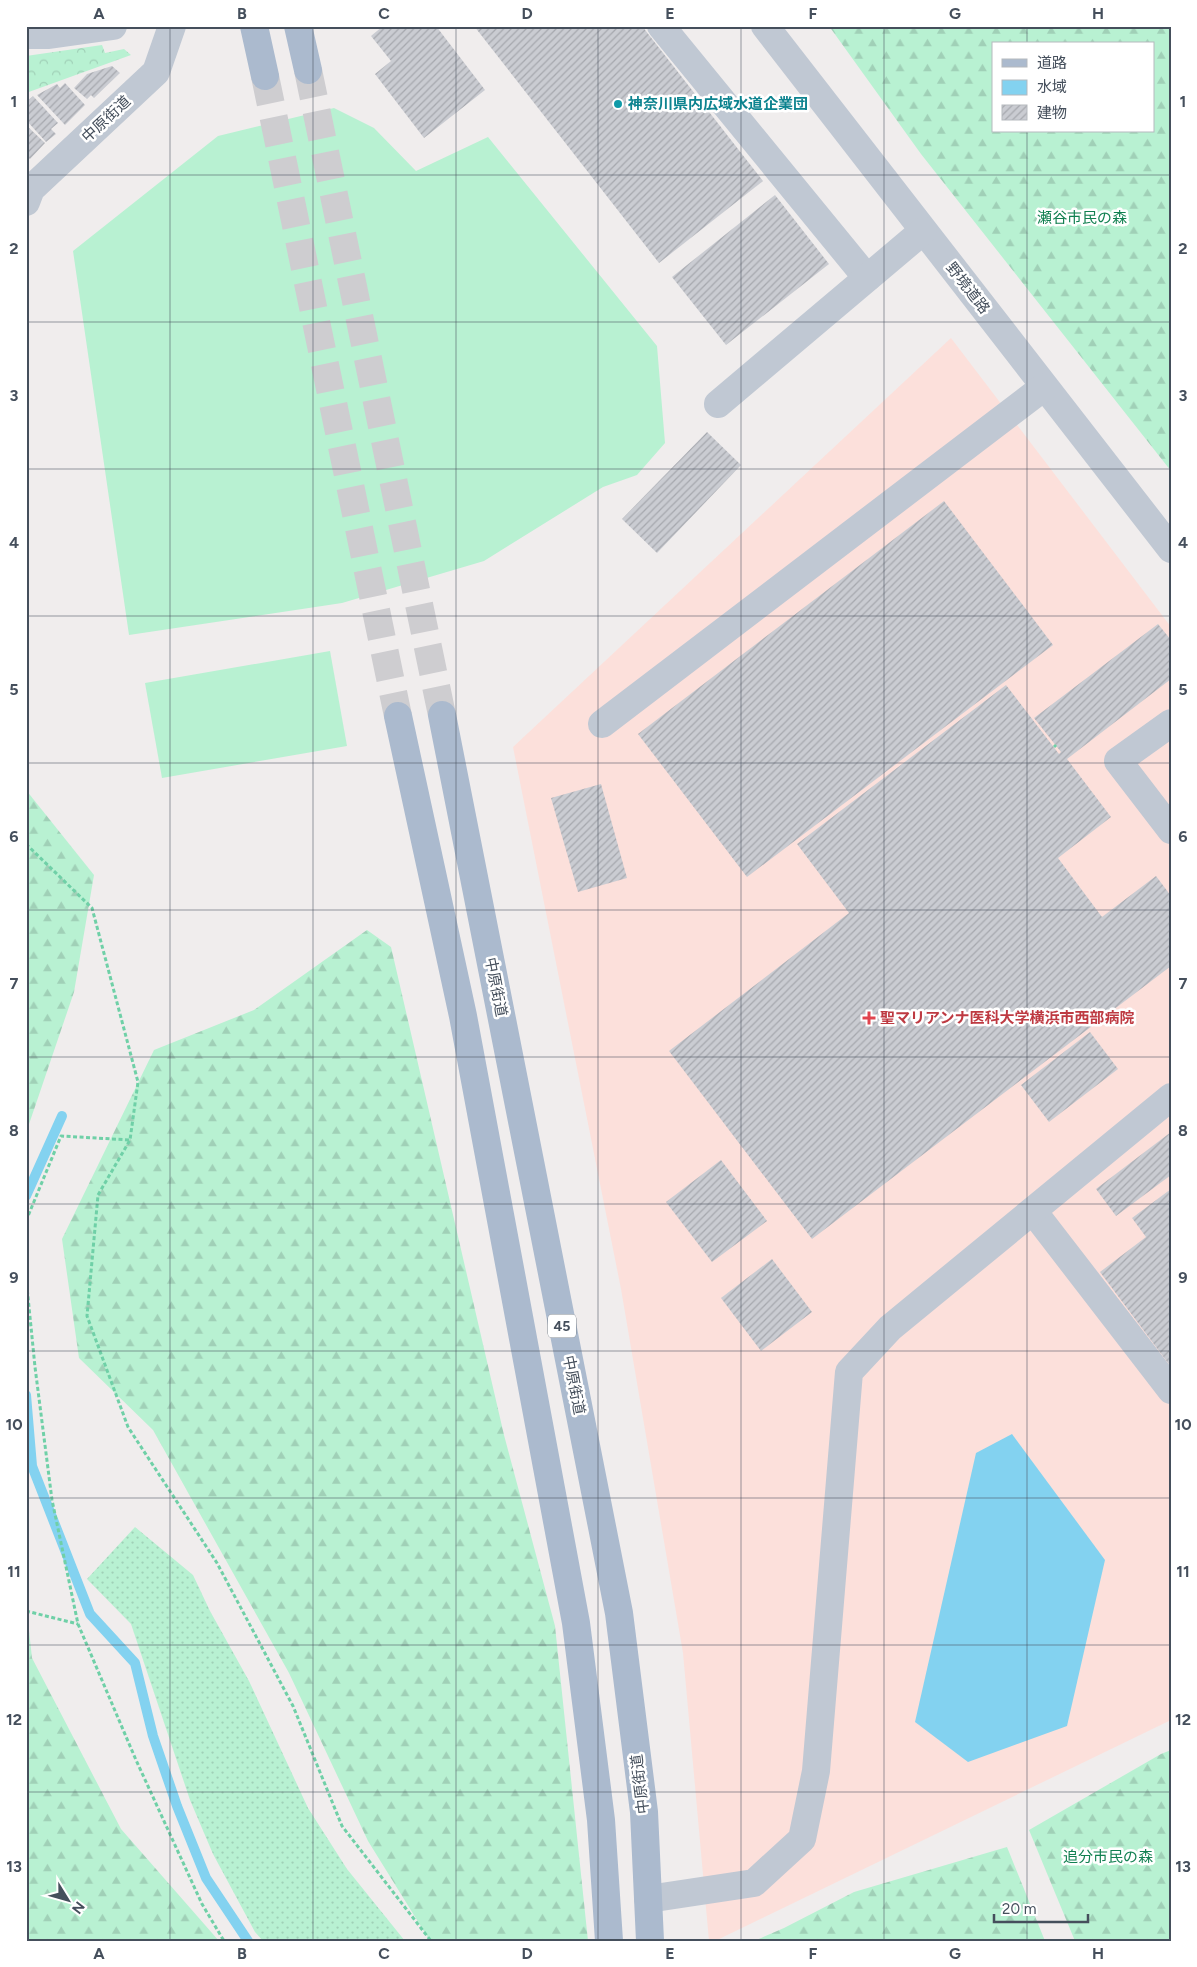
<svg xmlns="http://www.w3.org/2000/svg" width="1197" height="1967" font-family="Figtree,'Noto Sans JP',sans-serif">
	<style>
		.medical { fill: #fce0db }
		.forest { fill: url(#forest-firs); fill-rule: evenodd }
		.park { fill: url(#park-crowns) }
		.garden { fill: url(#garden-dots) }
		.pitch { fill: #b8f1d2 }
		.water { fill: #83d2f0 }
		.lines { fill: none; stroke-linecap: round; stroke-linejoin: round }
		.stream { stroke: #83d2f0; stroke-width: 10 }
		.building { fill: url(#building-hatch) }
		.major-tunnel { stroke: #cecdd0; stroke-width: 28; stroke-dasharray: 28 14; stroke-linecap: butt }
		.path { stroke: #6fd0a7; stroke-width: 3; stroke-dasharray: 4 2.5; stroke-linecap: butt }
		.minor { stroke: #c0c8d3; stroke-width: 28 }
		.major { stroke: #abbace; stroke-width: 28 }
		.grid { fill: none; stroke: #454f5c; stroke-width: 1; stroke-opacity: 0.55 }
		.culture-dot { fill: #0f9aa8; stroke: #fff; stroke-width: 2 }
		.health-dot { fill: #e0444e; stroke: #fff; stroke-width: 2 }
		.labels { text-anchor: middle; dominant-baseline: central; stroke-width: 5; stroke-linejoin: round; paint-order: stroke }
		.shield { fill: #fff; stroke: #7d848d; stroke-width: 1 }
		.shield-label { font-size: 14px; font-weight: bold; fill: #454f5c }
		.culture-label { font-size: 15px; font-weight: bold; fill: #0d838f; stroke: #fff; text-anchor: start }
		.street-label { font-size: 15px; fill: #454f5c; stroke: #fff }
		.park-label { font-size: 15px; fill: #128051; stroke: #fff }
		.health-label { font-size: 15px; font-weight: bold; fill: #be3a42; stroke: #fff; text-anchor: start }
		.neatline { fill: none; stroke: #454f5c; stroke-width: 2 }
		.grid-label { font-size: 16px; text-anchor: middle; font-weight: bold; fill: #454f5c }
	</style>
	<defs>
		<pattern id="forest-firs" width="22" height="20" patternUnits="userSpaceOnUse" patternTransform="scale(1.25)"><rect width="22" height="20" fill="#b8f1d2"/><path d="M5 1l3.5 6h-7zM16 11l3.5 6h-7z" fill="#a0d0b7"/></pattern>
		<pattern id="park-crowns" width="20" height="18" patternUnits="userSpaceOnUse" patternTransform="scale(1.25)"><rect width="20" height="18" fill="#b8f1d2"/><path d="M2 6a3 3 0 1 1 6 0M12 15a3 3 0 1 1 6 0" fill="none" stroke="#a0d0b7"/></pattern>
		<pattern id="garden-dots" width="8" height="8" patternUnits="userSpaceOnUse" patternTransform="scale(1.25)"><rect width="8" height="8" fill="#b8f1d2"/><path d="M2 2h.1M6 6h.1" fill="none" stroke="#a0d0b7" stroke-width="1.8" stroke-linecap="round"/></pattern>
		<pattern id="building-hatch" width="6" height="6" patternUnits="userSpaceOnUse" patternTransform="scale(1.25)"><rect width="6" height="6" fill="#caccd2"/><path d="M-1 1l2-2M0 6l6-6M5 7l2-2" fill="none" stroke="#a6a8ae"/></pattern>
	</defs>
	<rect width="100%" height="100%" fill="#f0eded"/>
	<polygon class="medical" points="951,338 1171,627 1171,1720 715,1941 709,1941 683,1653 621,1289 513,747"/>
	<g class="forest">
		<path d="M829 26H1171V471L921 154ZM993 44H1153V131H993Z"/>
		<polygon points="26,790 94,875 74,992 26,1133"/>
		<polygon points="367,930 391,947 504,1435 555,1626 588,1941 430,1941 368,1841 289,1673 153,1430 79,1358 62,1239 154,1050 254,1010"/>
		<polygon points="26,1603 32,1658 121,1829 219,1941 26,1941"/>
		<polygon points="1171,1750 1171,1941 1075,1941 1029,1830 1161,1754"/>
		<polygon points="1007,1847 1045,1941 754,1941 784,1928 854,1892"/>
	</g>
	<polygon class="park" points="102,45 105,53 124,49 131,55 26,93 26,56"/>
	<polygon class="garden" points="135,1527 193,1575 210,1611 249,1681 308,1808 347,1869 405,1941 263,1941 255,1932 213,1854 190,1800 131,1624 87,1579"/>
	<g class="pitch">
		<polygon points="334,108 374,128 416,171 488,137 657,346 665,443 637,475 603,487 484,561 342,603 129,635 73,251 218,136"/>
		<polygon points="330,651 347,746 162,778 145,683"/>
	</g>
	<polygon class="water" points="1012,1434 1105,1560 1067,1726 968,1762 915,1722 976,1453"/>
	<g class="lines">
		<g class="stream">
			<polyline points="26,1196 62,1116"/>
			<polyline points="26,1395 32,1466 90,1614 135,1663 153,1736 177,1806 206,1878 248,1941"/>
		</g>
	</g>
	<g class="building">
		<polygon points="383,26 436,26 485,90 424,138 375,74 391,61 371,36"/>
		<polygon points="474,26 642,26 763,181 659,263"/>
		<polygon points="112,66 120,73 94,98 91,95 87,99 74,88 87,74"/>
		<polygon points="65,83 85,105 65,125 37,95 57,84 60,88"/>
		<polygon points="33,96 58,123 51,129 56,134 46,142 26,120 26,102"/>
		<polygon points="26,125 45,143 30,159 26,156"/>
		<polygon points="775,195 829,264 726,345 672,277"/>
		<polygon points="707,432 741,465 657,553 622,519"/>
		<polygon points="944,501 1053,645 747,877 638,734"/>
		<polygon points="1158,624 1171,640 1171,679 1067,759 1111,817 1058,858 1102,917 1156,876 1171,896 1171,966 812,1239 669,1051 849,913 797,844 1006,685 1059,754 1061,752 1034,718"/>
		<polygon points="601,784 627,878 578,892 551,798"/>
		<polygon points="1090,1032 1118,1069 1049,1122 1021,1085"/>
		<polygon points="1171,1132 1171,1175 1116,1216 1096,1189"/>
		<polygon points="721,1160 767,1221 712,1262 666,1202"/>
		<polygon points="1171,1189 1171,1367 1100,1272 1146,1237 1132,1218"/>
		<polygon points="772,1259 812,1312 761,1351 721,1298"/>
	</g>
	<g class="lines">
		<g class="major-tunnel">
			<polyline points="308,70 442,715"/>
			<polyline points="265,76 398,716"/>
		</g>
		<g class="path">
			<polyline points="1054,747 1056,745"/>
			<polyline points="26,844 92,908 138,1082 130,1140 98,1195 87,1316 128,1427 217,1563 293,1706 342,1826 431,1941"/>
			<polyline points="26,1221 61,1136 130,1140"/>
			<polyline points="26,1277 35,1367 52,1500 78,1624 136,1760 202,1904 224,1941"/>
			<polyline points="26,1611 78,1624"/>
		</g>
		<g class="minor">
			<polyline points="661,26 867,278"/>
			<polyline points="765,26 1171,549"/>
			<polyline points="26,35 49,35 113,26"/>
			<polyline points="26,202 31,189 156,72 172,26"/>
			<polyline points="718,404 923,231"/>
			<polyline points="1171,723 1118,761 1171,830"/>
			<polyline points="602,724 1044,387"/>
			<polyline points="1033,1211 1171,1390"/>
			<polyline points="648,1899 754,1883 802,1839 816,1771 849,1372 890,1328 1171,1097"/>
		</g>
		<g class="major">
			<polyline points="254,26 265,76"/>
			<polyline points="298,26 308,70"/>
			<polyline points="442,715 619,1613 644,1812 650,1941"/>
			<polyline points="398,716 463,1016 576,1623 601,1820 609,1941"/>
		</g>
	</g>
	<path class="grid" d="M170 26V1941M313 26V1941M456 26V1941M598 26V1941M741 26V1941M884 26V1941M1027 26V44M1027 131V1941M26 175H1171M26 322H1171M26 469H1171M26 616H1171M26 763H1171M26 910H1171M26 1057H1171M26 1204H1171M26 1351H1171M26 1498H1171M26 1645H1171M26 1792H1171"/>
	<circle class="culture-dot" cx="618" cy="104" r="5"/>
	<path class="health-dot" d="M866.5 1010.5h5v5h5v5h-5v5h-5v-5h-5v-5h5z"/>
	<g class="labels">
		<rect class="shield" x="548" y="1314.5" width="28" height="23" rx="4"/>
		<g class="shield-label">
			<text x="562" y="1326">45</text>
		</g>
		<g class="culture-label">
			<text x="628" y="104">神奈川県内広域水道企業団</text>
		</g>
		<g class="street-label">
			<text transform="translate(106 119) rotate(-43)">中原街道</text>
			<text transform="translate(968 288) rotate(52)">野境道路</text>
			<text transform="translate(496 987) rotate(79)">中原街道</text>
			<text transform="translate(574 1385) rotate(79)">中原街道</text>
			<text transform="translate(640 1784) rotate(-97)">中原街道</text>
		</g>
		<g class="park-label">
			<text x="1082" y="218">瀬谷市民の森</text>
			<text x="1108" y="1857">追分市民の森</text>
		</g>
		<g class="health-label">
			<text x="880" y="1018">聖マリアンナ医科大学横浜市西部病院</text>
		</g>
	</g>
	<rect width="1197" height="1967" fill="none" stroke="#ffffff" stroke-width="55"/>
	<rect x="992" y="42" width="162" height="90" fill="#ffffff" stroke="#b5b9be"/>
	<rect x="1002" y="59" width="25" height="8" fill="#abbace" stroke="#b5b9be"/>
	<text x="1037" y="68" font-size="15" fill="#454f5c">道路</text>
	<rect x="1002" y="80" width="25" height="15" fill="#83d2f0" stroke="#b5b9be"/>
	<text x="1037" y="92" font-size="15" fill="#454f5c">水域</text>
	<rect x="1002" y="105" width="25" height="15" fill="url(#building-hatch)" stroke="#b5b9be"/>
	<text x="1037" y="118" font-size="15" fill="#454f5c">建物</text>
	<g transform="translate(68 1900) rotate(127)" stroke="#ffffff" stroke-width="4" paint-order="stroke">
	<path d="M0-4L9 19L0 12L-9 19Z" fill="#454f5c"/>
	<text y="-8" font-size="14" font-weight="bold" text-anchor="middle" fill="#454f5c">N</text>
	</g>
	<path d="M994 1914v8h94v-8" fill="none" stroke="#454f5c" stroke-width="2.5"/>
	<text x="1002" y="1914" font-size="15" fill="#454f5c" stroke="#ffffff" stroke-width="4" paint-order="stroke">20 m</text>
	<rect x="28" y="28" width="1142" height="1912" class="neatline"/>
	<g class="grid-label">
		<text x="99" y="19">A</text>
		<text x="242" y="19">B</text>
		<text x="384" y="19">C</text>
		<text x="527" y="19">D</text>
		<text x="670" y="19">E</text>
		<text x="813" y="19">F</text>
		<text x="955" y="19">G</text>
		<text x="1098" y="19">H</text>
		<text x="14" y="107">1</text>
		<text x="1183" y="107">1</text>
		<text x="14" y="254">2</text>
		<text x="1183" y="254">2</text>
		<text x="14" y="401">3</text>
		<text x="1183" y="401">3</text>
		<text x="14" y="548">4</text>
		<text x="1183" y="548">4</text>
		<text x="14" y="695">5</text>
		<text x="1183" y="695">5</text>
		<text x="14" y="842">6</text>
		<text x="1183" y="842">6</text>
		<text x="14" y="989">7</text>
		<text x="1183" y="989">7</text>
		<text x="14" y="1136">8</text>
		<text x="1183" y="1136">8</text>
		<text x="14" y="1283">9</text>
		<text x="1183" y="1283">9</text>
		<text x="14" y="1430">10</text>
		<text x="1183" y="1430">10</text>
		<text x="14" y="1577">11</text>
		<text x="1183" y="1577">11</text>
		<text x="14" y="1725">12</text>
		<text x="1183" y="1725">12</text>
		<text x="14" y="1872">13</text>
		<text x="1183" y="1872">13</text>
		<text x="99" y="1959">A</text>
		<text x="242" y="1959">B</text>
		<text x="384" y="1959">C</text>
		<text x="527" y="1959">D</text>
		<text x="670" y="1959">E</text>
		<text x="813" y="1959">F</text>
		<text x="955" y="1959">G</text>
		<text x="1098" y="1959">H</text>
	</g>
</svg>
